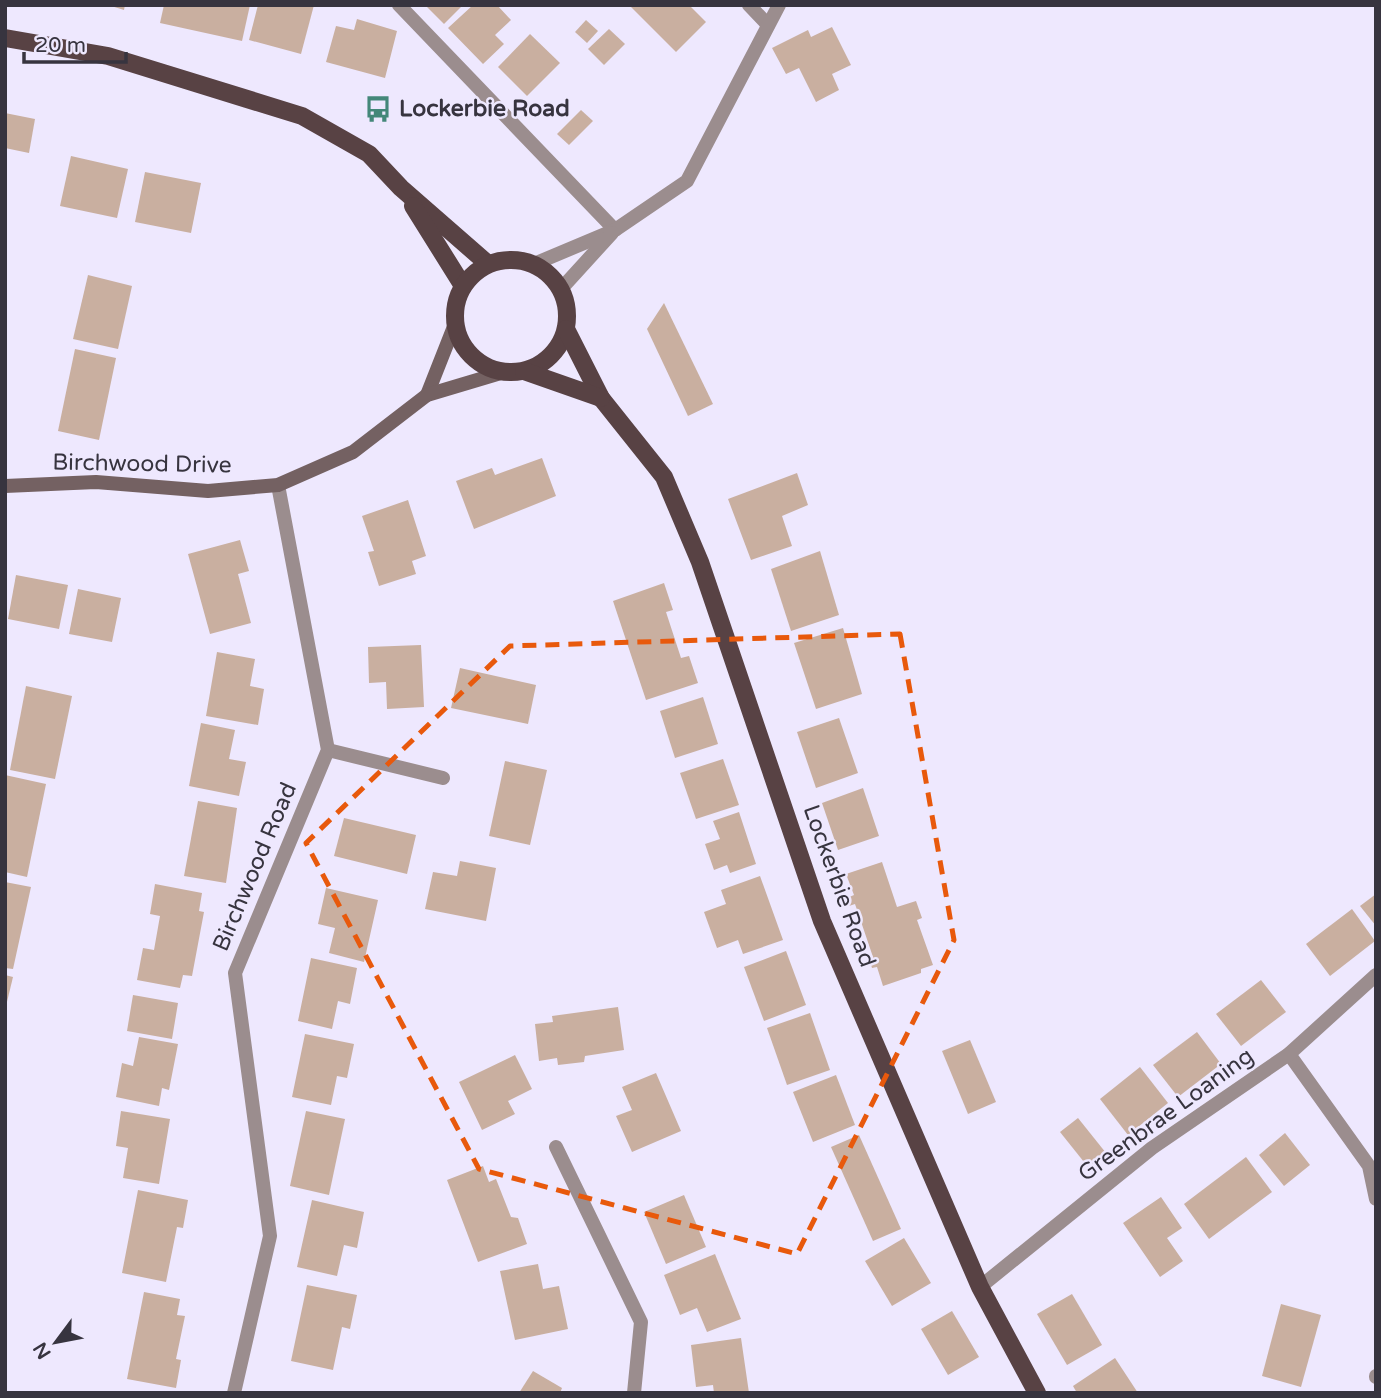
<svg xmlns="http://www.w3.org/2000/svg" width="1381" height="1398" font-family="'Varela Round',sans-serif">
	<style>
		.building { fill: #c9afa0 }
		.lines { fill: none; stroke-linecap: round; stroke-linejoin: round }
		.street { stroke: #9b8d8e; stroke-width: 14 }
		.secondary { stroke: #746162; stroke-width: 14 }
		.primary { stroke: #584244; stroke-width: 18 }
		.marked { fill: none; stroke: #e8590c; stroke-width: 5; stroke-dasharray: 14 9; stroke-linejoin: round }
		.labels { text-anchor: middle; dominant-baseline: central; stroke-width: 5; stroke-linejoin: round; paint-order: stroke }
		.poi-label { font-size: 23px; font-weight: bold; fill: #37343f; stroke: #eee8fe; text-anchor: start }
		.street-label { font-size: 23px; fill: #37343f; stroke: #eee8fe }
	</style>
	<rect width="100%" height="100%" fill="#eee8fe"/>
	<g class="building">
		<polygon points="108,5 125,5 124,10"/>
		<polygon points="164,5 250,5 242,41 160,23"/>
		<polygon points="258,5 314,5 301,54 249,40"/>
		<polygon points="425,5 463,5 444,24"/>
		<polygon points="473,5 497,5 511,20 495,35 504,44 483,64 448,28"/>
		<polygon points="629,5 689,5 706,22 676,52"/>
		<polygon points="357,19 397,31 385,78 326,62 336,26 354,30"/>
		<polygon points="586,20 598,31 587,43 575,32"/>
		<polygon points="832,27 851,65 832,74 839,90 816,102 799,68 786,74 772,48 808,30 811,37"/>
		<polygon points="609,29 625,44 604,65 588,49"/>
		<polygon points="530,34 560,63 527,96 498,67"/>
		<polygon points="581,110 593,121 569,145 557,134"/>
		<polygon points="5,113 35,119 29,153 5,148"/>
		<polygon points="71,156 128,169 117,218 60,206"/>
		<polygon points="145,172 201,183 191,233 135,222"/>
		<polygon points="88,275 132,286 118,349 73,339"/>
		<polygon points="664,303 713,404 688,416 647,329"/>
		<polygon points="75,349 116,358 99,440 58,431"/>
		<polygon points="542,458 556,496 474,529 456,481 492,468 495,475"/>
		<polygon points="797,473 808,505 782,516 792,546 751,560 728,499"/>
		<polygon points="408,500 426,556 412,561 416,574 379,586 368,552 374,551 362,516"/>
		<polygon points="240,540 249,571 238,574 251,623 210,634 188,554"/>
		<polygon points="820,551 839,615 791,631 771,569"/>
		<polygon points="16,575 68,585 59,629 8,619"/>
		<polygon points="664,583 673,610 666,612 681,658 689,656 698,683 646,700 613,601"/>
		<polygon points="78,589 121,598 112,642 69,634"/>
		<polygon points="843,628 862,694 816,709 794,643"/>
		<polygon points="421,645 424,707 387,709 386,682 369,683 368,647"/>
		<polygon points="217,652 255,659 250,686 264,689 258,725 206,716"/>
		<polygon points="460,668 536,685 528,724 451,708"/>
		<polygon points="26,686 72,696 55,779 10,770"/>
		<polygon points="703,697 718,744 675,758 660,711"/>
		<polygon points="839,718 858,773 816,788 797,732"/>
		<polygon points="201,723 235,730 229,759 246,762 239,796 189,786"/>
		<polygon points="723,759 739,805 696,819 680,773"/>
		<polygon points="505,761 547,770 530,845 489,836"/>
		<polygon points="5,775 46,784 27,877 5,872"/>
		<polygon points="863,788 879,836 838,850 822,803"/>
		<polygon points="198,801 237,808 226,883 184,876"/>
		<polygon points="739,812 756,864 730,873 727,865 714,870 705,844 720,839 713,821"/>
		<polygon points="344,818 416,835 407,874 334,856"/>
		<polygon points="460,861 496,868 486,921 425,909 433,872 457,876"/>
		<polygon points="882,862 897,907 916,901 922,918 917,920 933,965 921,969 921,973 883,986 877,967 872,968 869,958 873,957 855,904 849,906 847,898 854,895 846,874"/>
		<polygon points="760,876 783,940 743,954 738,940 717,948 704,912 726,904 721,890"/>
		<polygon points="5,882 31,887 13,969 5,968"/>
		<polygon points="155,884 202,893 199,911 204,912 192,976 183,975 180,988 137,980 143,948 154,950 160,916 150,914"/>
		<polygon points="326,888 378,900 364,962 329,953 335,928 318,924"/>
		<polygon points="1376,894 1376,926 1360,906"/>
		<polygon points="1352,909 1375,941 1330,976 1306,944"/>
		<polygon points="786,951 806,1005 764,1021 744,967"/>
		<polygon points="311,958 357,968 350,1004 338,1001 332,1029 298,1021"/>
		<polygon points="5,975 13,977 6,1006 5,1006"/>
		<polygon points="1261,980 1286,1012 1241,1046 1216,1014"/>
		<polygon points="133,995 178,1003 172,1039 127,1031"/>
		<polygon points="618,1007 624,1050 585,1056 584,1062 558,1065 557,1058 539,1061 535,1024 553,1022 552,1016"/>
		<polygon points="810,1013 830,1070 787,1085 767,1028"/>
		<polygon points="1197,1032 1221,1064 1178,1097 1153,1065"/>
		<polygon points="305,1034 354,1044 347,1078 337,1076 331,1105 292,1097"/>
		<polygon points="139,1037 178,1044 169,1090 162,1088 159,1106 116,1097 122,1063 133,1066"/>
		<polygon points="970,1040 996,1102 968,1114 942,1051"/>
		<polygon points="515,1055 532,1089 508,1101 515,1114 482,1130 459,1082"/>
		<polygon points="1140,1067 1168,1103 1128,1135 1100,1099"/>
		<polygon points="656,1073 681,1131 632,1152 616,1116 632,1110 622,1087"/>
		<polygon points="836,1075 855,1125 813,1142 793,1092"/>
		<polygon points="121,1111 170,1119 159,1184 123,1178 128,1148 116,1146"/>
		<polygon points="306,1111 345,1119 329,1195 290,1186"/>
		<polygon points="1078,1118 1106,1153 1088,1167 1060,1132"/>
		<polygon points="1285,1133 1310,1165 1284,1186 1259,1155"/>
		<polygon points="859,1135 901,1229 873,1241 831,1147"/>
		<polygon points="1246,1157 1272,1192 1209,1239 1184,1204"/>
		<polygon points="483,1166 489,1182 496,1179 511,1217 518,1218 527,1244 478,1262 447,1180"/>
		<polygon points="138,1190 188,1200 183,1228 177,1227 166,1282 122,1273"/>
		<polygon points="684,1195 706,1247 666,1264 644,1212"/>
		<polygon points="1161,1197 1182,1228 1167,1238 1183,1261 1160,1277 1123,1223"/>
		<polygon points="312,1200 364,1212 357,1248 344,1245 337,1276 297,1267"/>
		<polygon points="904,1238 931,1283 892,1306 865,1261"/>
		<polygon points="715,1254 741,1319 707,1332 697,1308 680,1315 664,1275"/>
		<polygon points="538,1264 543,1289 559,1286 568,1329 515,1340 500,1271"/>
		<polygon points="307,1285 357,1295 350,1329 342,1327 333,1370 291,1361"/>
		<polygon points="144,1292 180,1299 177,1315 185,1316 176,1359 181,1360 176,1388 127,1379"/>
		<polygon points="1072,1294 1102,1345 1067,1365 1037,1314"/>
		<polygon points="1281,1304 1321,1315 1301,1387 1262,1376"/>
		<polygon points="952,1311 979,1357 948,1375 921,1329"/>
		<polygon points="741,1338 749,1393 714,1393 713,1385 696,1387 691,1345"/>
		<polygon points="1115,1358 1138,1393 1077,1393 1073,1386"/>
		<polygon points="533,1371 562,1388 560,1393 519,1393"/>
	</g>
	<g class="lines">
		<g class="street">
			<polyline points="399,5 615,230"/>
			<polyline points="749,5 768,25"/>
			<polyline points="534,264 615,230 687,181 779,5"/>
			<polyline points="561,289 612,233"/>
			<polyline points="328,750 443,778"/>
			<polyline points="1289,1054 1369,1166 1376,1199"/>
			<polyline points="556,1147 641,1322 634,1393"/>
			<polyline points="980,1287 1152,1148 1289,1054 1376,975"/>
			<polyline points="1376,1377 1376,1376"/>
			<polyline points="234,1393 270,1236 235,973 328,750 278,485"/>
		</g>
		<g class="secondary">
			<polyline points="427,395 455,324"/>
			<polyline points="5,486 96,482 208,491 278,485 353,452 427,395 504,372"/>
		</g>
		<g class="primary">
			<polyline points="5,38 108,56 302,116 369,154 401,188 488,264"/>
			<polyline points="413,206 463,286"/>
			<circle cx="511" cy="316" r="56"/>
			<polyline points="566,329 601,398 664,477 700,562 822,921 980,1287 1037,1393"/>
			<polyline points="524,371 601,398"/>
		</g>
	</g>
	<path class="marked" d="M900 634 954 940 797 1254 479 1169 306 843 510 646Z"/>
	<defs>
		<symbol id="bus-bare" viewBox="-9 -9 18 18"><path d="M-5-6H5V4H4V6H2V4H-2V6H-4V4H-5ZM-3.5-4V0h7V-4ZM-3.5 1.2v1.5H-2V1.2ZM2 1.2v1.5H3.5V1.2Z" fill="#448779" stroke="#eee8fe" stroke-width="2.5" paint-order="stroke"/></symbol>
	</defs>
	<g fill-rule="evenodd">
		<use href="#bus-bare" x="359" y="90" width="38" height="38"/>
	</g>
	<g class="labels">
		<g class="poi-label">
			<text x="399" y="109">Lockerbie Road</text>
		</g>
		<g class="street-label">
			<text transform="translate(142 464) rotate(1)">Birchwood Drive</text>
			<text transform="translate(255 867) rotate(-67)">Birchwood Road</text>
			<text transform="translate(839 886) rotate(70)">Lockerbie Road</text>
			<text transform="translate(1166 1115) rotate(-36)">Greenbrae Loaning</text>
		</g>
	</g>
	<rect width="1381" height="1398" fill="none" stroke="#37343f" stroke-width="14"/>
	<g transform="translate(56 1342) rotate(238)" stroke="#eee8fe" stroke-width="5" paint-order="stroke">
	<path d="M0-5L12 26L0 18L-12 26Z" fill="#37343f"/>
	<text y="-10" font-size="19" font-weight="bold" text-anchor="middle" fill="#37343f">N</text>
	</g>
	<path d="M24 52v10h102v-10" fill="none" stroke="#37343f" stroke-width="3.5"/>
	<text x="35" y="52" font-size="21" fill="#37343f" stroke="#eee8fe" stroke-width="5" paint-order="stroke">20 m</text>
</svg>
